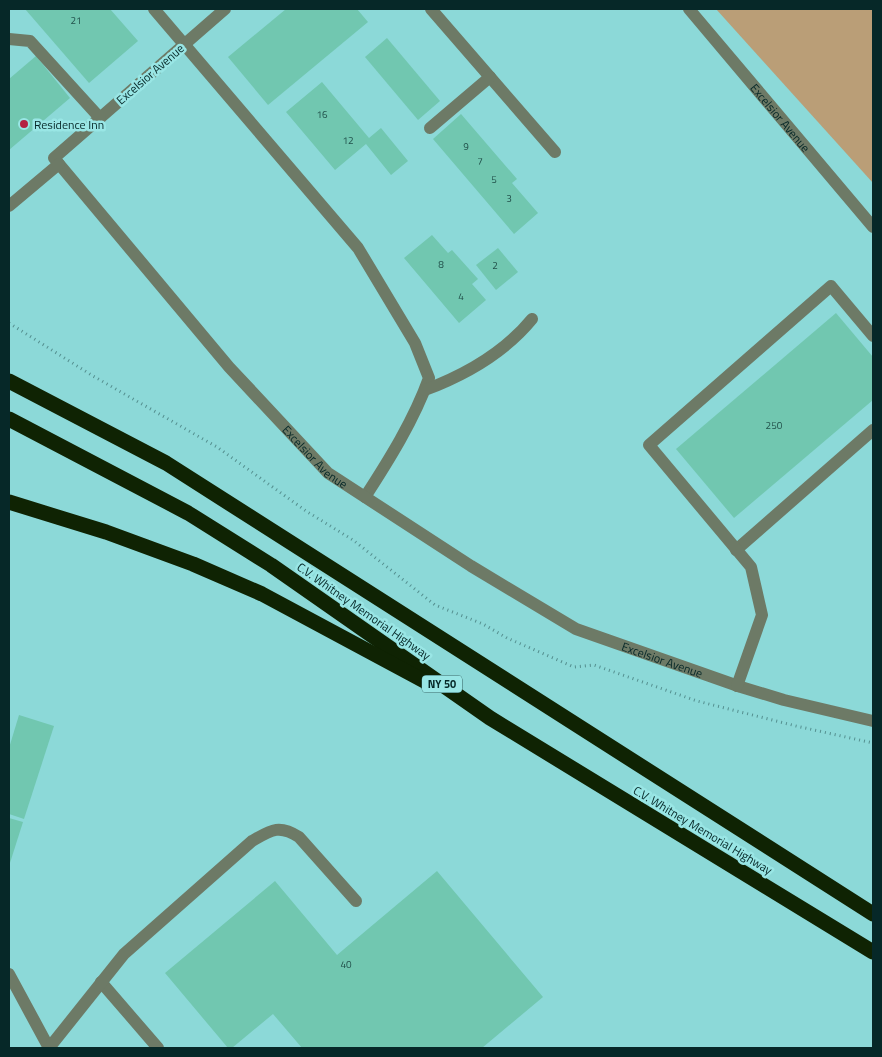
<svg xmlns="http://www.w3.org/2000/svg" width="882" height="1057" font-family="'Titillium Web',sans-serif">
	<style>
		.green { fill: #ba9e77 }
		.building { fill: #71c7b0 }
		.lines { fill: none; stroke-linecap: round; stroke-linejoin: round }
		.path { stroke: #548f8f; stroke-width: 3; stroke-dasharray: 1 4; stroke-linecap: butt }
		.minor { stroke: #6d7a66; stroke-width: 12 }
		.highway { stroke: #0f2303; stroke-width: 15 }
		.poi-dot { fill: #b42242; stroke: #99e6e5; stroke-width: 2 }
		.labels { text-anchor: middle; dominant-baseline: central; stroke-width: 5; stroke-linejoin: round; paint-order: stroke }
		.number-label { font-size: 10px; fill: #21504a }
		.shield { fill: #99e6e5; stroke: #326161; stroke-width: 1 }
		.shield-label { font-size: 11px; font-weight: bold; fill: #062828 }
		.street-label { font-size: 12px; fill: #062828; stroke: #99e6e5 }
		.poi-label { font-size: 12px; fill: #062828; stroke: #99e6e5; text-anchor: start }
	</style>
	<rect width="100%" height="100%" fill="#8cd9d8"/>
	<polygon class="green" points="716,9 873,9 873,183"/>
	<g class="building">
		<polygon points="25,9 110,9 138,41 89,83"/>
		<polygon points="286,9 357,9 368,22 268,105 228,57"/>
		<polygon points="387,38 440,101 418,120 365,57"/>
		<polygon points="36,56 70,98 9,150 9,79"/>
		<polygon points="322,82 369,138 381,128 408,161 391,175 366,144 335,170 286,112"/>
		<polygon points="461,114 517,179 512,183 538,213 514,234 433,139"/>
		<polygon points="432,235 448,253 452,250 478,279 472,284 486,300 459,323 404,258"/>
		<polygon points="498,248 518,272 496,290 476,265"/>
		<polygon points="836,313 873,357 873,400 734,518 676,449"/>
		<polygon points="19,715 54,726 24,819 9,814 9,748"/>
		<polygon points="9,818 23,822 9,866"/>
		<polygon points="437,871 543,997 482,1048 302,1048 273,1014 232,1048 228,1048 165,973 275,881 337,955"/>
	</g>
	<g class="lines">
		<polyline class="path" points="9,323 93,376 217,447 306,511 353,540 435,605 483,624 507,638 574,667 594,665 697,701 796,726 873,743"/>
		<g class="minor">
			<path d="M154 9 358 248 415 343 429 378C414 420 389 460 365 497"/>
			<path id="s1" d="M225 9 54 158 229 367 328 473 471 566 576 629 741 687 784 700 873 721"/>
			<polyline points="431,9 555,152"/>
			<path id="s2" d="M689 9 873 227"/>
			<polyline points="9,39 30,41 100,118"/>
			<polyline points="430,128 490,77"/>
			<polyline points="9,206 59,164"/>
			<path d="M425 390C465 375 505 352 532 319"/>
			<polyline points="736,550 873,430"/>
			<polyline points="737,686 762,615 751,567 649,445 831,286 873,336"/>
			<polyline points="9,974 49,1048"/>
			<polyline points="101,982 158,1048"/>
			<path d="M49 1048 124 954 252 841C271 830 279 824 299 837L356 901"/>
		</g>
		<g class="highway">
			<polyline points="9,381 166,463 873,914"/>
			<polyline points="9,419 188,513 271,565 490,718 873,952"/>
			<polyline points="9,502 106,532 193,564 262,594 426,682"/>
		</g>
	</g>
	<circle class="poi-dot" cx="24" cy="124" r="5"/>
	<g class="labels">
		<g class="number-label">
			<text x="76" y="20">21</text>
			<text x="322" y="114">16</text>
			<text x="348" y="140">12</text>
			<text x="466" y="146">9</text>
			<text x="480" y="161">7</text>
			<text x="494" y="179">5</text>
			<text x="509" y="198">3</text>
			<text x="441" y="264">8</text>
			<text x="495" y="265">2</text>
			<text x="461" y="296">4</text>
			<text x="774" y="425">250</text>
			<text x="346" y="964">40</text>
		</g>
		<rect class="shield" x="422" y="675.5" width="40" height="17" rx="4"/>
		<g class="shield-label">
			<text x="442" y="684">NY 50</text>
		</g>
		<g class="street-label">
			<text transform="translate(150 74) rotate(-41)">Excelsior Avenue</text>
			<text stroke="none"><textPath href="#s2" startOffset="142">Excelsior Avenue</textPath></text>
			<text stroke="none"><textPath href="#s1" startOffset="624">Excelsior Avenue</textPath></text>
			<text transform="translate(364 611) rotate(35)">C.V. Whitney Memorial Highway</text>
			<text stroke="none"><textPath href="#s1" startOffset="1029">Excelsior Avenue</textPath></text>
			<text transform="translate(703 830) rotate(31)">C.V. Whitney Memorial Highway</text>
		</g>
		<g class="poi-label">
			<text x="34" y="124">Residence Inn</text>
		</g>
	</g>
	<rect width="882" height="1057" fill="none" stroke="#062828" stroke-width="20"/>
</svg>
